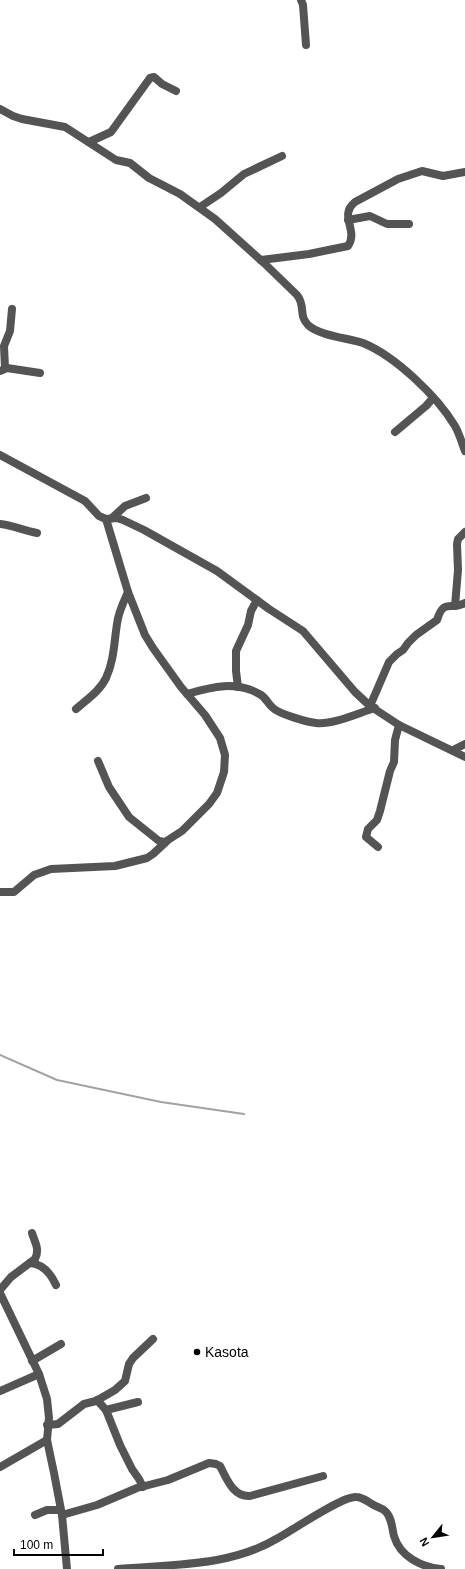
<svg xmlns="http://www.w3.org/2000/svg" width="465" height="1569" font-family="Arial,sans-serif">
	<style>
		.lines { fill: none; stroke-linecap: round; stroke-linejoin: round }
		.stream { stroke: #a2a2a2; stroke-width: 2 }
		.minor { stroke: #545454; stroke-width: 8 }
		.poi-dot { fill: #000; stroke: #fff; stroke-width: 1.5 }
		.labels { text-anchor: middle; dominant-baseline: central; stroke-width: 3.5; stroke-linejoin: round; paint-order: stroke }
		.poi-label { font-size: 14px; fill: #000; stroke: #fff; text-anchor: start }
	</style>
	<rect width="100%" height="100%" fill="#fff"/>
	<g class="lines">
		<polyline class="stream" points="0,1055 57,1080 161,1102 244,1114"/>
		<g class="minor">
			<polyline points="301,0 303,5 306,45"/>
			<path d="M0 109 13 116 22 119 65 127 116 160 130 163 149 178 180 194 215 219 264 263 297 295C306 306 298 315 308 325 320 336 348 338 363 343 395 356 437 396 455 426 459 433 462 443 465 451"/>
			<polyline points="89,142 111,132 150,78 154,77 162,84 176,91"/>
			<polyline points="200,207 221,193 244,174 282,156"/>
			<polyline points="348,220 370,216 387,224 409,224"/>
			<path d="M261 260 309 254 348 246C359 230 338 216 355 202L398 179 422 171 443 176 465 172"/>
			<polyline points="5,368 4,346 10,331 12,309"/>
			<polyline points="0,371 7,368 40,373"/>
			<polyline points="395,432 426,406 433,398"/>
			<polyline points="0,455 85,501 99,516 106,519 117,518 123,520 144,530 217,571 269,609 303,631 355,692 370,706 399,725 465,757"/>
			<polyline points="112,518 125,506 146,498"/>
			<path d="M0 524C13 525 24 531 37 533"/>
			<polyline points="455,606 458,570 457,544 458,539 465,532"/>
			<polyline points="238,687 236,671 236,651 248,625 251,611 257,600"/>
			<path d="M187 694C211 687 237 680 261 695 266 698 268 704 273 708 279 714 307 722 316 723 333 725 358 713 375 708"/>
			<path d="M370 706 389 662 397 654 403 650 408 643 416 635 437 620C444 598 450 611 465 603"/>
			<path d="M76 709C86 700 100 691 106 678 114 661 114 643 117 624 118 613 123 603 128 592"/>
			<polyline points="453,750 465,744"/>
			<polyline points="98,761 109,787 129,817 159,841 165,842"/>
			<polyline points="378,847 366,837 368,829 377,820 380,811 390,771 394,762 395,740 399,725"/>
			<polyline points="0,892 14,892 34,875 51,869 115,866 147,858 153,854 168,840 182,831 209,804 217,793 224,772 225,755 220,738 205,715 181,687 153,648 145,635 128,592 106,519"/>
			<path d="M30 1263C43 1264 51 1274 56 1285"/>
			<path d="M0 1290 11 1277 35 1259C40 1249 35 1243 32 1233"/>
			<polyline points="0,1293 39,1374 47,1399 49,1418 47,1440 54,1473 62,1515 67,1569"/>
			<polyline points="32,1361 61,1344"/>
			<polyline points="0,1391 39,1374"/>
			<polyline points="97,1400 106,1410 120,1445 132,1469 139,1479 143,1487"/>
			<polyline points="106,1410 138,1402"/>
			<polyline points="47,1425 58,1424 84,1404 96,1401 115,1390 125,1381 129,1364 133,1358 153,1339"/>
			<polyline points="0,1467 47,1440"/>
			<polyline points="35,1515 47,1510 60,1510"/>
			<path d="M62 1515 97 1505 137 1488 168 1480 209 1463 216 1464 220 1466C227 1479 233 1497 250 1496L323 1476"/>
			<path d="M118 1569C172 1564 230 1567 278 1538 293 1530 342 1496 356 1497 362 1497 367 1501 372 1504 376 1507 382 1508 385 1511 392 1517 392 1529 394 1536 400 1557 422 1567 441 1569"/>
		</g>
	</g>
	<circle class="poi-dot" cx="197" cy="1352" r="4"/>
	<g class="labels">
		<g class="poi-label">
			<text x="205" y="1352">Kasota</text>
		</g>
	</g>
	<g transform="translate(433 1537) rotate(240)" stroke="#ffffff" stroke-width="3" paint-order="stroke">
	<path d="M0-3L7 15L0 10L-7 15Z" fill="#000000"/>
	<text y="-6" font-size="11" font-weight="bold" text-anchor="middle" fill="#000000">N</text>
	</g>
	<path d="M14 1549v6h89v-6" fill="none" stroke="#000000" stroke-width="2"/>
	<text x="20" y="1549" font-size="12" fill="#000000" stroke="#ffffff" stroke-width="3" paint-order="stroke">100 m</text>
</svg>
